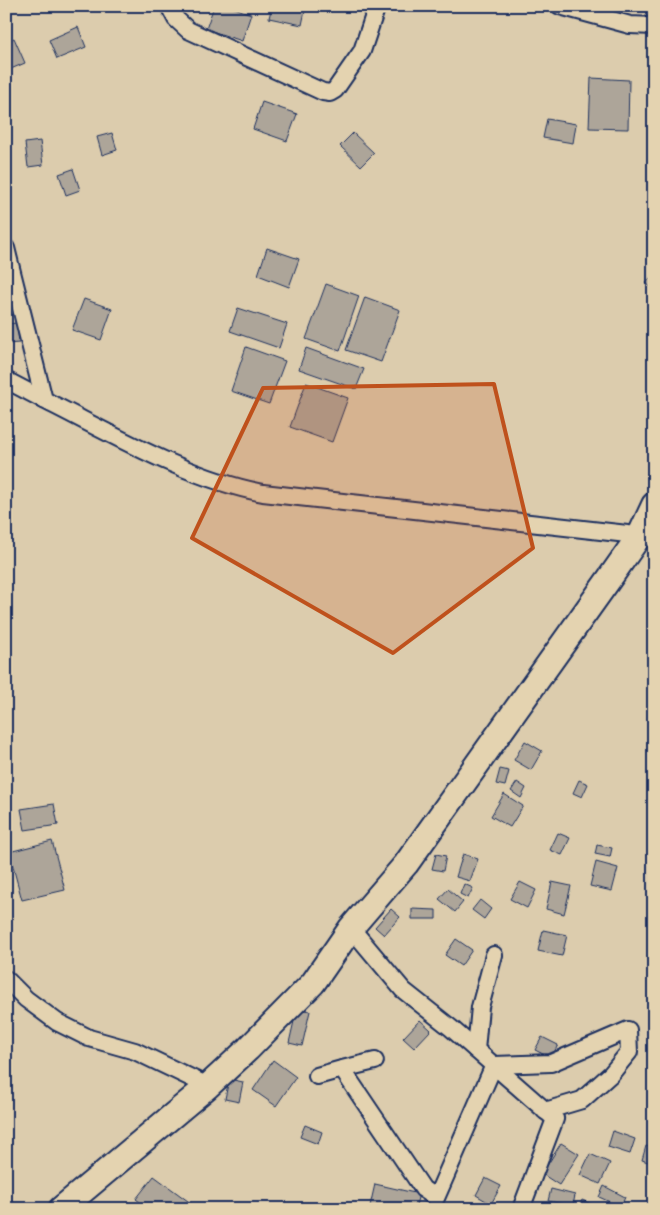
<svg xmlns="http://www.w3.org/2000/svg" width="660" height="1215" font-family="'Architects Daughter',sans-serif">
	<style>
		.building { fill: #ada599; stroke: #1b2f5e }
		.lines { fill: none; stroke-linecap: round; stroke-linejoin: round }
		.street-casing { stroke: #1b2f5e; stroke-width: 20 }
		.secondary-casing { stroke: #1b2f5e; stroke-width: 28 }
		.street { stroke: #e4d3b0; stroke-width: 16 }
		.secondary { stroke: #e4d3b0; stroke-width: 24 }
		.marked { fill: #bf511c; fill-opacity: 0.2; stroke: #bf511c; stroke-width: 4; stroke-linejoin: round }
	</style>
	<rect width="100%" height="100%" fill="#dcccad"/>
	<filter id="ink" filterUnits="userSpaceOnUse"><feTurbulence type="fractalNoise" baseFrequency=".02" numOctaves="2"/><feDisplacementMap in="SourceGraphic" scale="10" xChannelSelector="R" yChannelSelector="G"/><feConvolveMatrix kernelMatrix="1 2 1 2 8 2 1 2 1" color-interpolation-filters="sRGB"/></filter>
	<g filter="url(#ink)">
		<g class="building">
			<polygon points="214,6 229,6 251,14 242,41 206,29"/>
			<polygon points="272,6 306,6 302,25 269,18"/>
			<polygon points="78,27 86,47 57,59 49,40"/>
			<polygon points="14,38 25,63 6,71 6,42"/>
			<polygon points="591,78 629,80 628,129 589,128"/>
			<polygon points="262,102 297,114 287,141 253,129"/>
			<polygon points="547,119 576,124 573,143 543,138"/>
			<polygon points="112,133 117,150 102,155 97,137"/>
			<polygon points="353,133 374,153 361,166 340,146"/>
			<polygon points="40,141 43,165 28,167 25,143"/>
			<polygon points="73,169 80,190 66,195 59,174"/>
			<polygon points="267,248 299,259 289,287 258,275"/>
			<polygon points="654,273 654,290 646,283"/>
			<polygon points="326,284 359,296 340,351 306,339"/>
			<polygon points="365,297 400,310 381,362 346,350"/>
			<polygon points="84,299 112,309 101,340 72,330"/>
			<polygon points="238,308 287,324 279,348 230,331"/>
			<polygon points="17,323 19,343 6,344 6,324"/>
			<polygon points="246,347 285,361 269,404 231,391"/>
			<polygon points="306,348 364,369 356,389 299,369"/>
			<polygon points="306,383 348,398 332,442 290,427"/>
			<polygon points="525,741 542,751 531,770 514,760"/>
			<polygon points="500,769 509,771 505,786 496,784"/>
			<polygon points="579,780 588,784 582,797 573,793"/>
			<polygon points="517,782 526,788 521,798 511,791"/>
			<polygon points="504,794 523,806 510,827 491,816"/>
			<polygon points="54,804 58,825 25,830 21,809"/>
			<polygon points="558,833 570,838 562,855 550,850"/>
			<polygon points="52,841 65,890 22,900 9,852"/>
			<polygon points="597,845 612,848 610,857 595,854"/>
			<polygon points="436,854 446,856 443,871 432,869"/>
			<polygon points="463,854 478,859 470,881 456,877"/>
			<polygon points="596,862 618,868 612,891 590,886"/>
			<polygon points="520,882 536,890 527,908 510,899"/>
			<polygon points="552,882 571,886 564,914 546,909"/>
			<polygon points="464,884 473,888 468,898 460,894"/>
			<polygon points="448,889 463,902 455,912 439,899"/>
			<polygon points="480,900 491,909 484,919 472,910"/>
			<polygon points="391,909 400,917 384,935 375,927"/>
			<polygon points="412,909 436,910 436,919 412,919"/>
			<polygon points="543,930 567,935 562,956 538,951"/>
			<polygon points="456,939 472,950 461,966 445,955"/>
			<polygon points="297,1008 310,1011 302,1046 289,1043"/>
			<polygon points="420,1020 431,1030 414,1048 403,1038"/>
			<polygon points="542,1037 558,1045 551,1058 535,1050"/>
			<polygon points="273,1060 296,1077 276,1106 253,1090"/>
			<polygon points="229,1079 243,1082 239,1102 225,1099"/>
			<polygon points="305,1125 322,1132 318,1144 300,1137"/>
			<polygon points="613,1131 635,1139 630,1154 608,1147"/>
			<polygon points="561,1143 579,1154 559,1185 542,1174"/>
			<polygon points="646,1146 654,1148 654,1164 642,1160"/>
			<polygon points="590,1154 610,1163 600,1184 580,1175"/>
			<polygon points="154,1176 192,1204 189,1209 149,1209 136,1199"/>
			<polygon points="485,1178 501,1186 491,1204 476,1195"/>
			<polygon points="375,1184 419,1194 415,1209 382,1209 370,1206"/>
			<polygon points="604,1186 625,1197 621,1207 599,1197"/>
			<polygon points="551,1189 575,1195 573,1206 548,1201"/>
			<polygon points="582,1200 598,1207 597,1209 578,1209"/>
		</g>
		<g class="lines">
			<defs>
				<g id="street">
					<polyline points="169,6 176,19 188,30 323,92 330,93 335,90 362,51 377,6"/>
					<polyline points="560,6 630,25 654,26"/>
					<path d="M6 248 44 400C114 435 186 478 263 493L654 537"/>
					<polyline points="6,380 44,400"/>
					<polyline points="351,928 403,990 451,1028 555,1119 521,1209"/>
					<polyline points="6,979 26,999 57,1022 89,1038 135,1051 208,1086"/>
					<polyline points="476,1050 480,1007 494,955"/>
					<polyline points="342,1069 375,1061"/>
					<polyline points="317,1076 342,1069 423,1189 436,1198 494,1065 551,1063 628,1030 629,1052 611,1074 582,1100 545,1111"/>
				</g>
				<polyline id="secondary" points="61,1209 208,1086 248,1049 313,983 351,928 406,864 607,582 640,535 654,505"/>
			</defs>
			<use href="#street" class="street-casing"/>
			<use href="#secondary" class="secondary-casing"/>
			<use href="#street" class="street"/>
			<use href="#secondary" class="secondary"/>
		</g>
	</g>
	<path class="marked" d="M494 384 533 548 393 653 192 538 263 388Z"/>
	<rect width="660" height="1215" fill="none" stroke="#e4d3b0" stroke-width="25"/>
	<rect x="12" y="12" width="635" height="1190" fill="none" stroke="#1b2f5e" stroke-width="2" filter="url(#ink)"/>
</svg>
